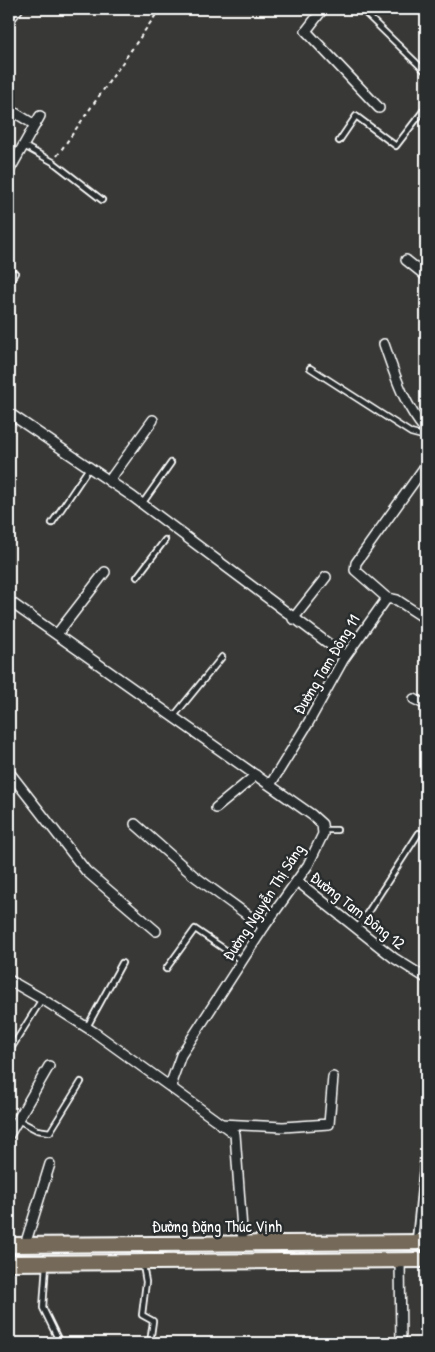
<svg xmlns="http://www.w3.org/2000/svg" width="435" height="1352" font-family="'Patrick Hand',sans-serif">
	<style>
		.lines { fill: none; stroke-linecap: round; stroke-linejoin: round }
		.lane-casing { stroke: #fff; stroke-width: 8 }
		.street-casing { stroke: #fff; stroke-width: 12 }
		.primary-casing { stroke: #fff; stroke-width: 18 }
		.path { stroke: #fff; stroke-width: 2; stroke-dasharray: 4 4; stroke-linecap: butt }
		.lane { stroke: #2a2d2e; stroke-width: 4.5 }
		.street { stroke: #2a2d2e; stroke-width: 9 }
		.primary { stroke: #746a5a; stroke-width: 14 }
		.labels { text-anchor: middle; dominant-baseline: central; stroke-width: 5; stroke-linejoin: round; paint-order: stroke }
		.street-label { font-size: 16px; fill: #fff; stroke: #2a2d2e }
	</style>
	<rect width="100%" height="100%" fill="#383836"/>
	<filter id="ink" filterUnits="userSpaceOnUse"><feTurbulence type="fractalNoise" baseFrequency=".02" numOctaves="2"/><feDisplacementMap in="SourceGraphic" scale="10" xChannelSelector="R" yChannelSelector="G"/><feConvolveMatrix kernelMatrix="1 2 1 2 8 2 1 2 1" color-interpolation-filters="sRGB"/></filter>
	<g filter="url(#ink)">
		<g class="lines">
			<defs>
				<g id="lane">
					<polyline points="361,9 426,72"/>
					<polyline points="339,141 356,116 396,146 426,107"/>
					<polyline points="24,146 53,162 102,200"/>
					<polyline points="9,283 15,273"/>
					<polyline points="310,368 411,433 426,437"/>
					<polyline points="142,504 171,463"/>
					<polyline points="52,523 89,468"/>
					<polyline points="137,577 165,540"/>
					<polyline points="174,716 222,657"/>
					<polyline points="323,830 337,830"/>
					<polyline points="357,929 419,833"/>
					<polyline points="166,969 195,929 242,961"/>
					<polyline points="87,1027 122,963"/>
					<polyline points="9,1052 42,999"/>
					<polyline points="18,1120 37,1130 50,1132 81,1082"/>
					<polyline points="415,1241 426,1131"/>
					<polyline points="46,1264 43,1308 60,1343"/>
					<polyline points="143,1265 146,1282 142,1315 153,1321 150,1343"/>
				</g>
				<g id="street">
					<polyline points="323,9 306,31 379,108"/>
					<polyline points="9,20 18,9"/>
					<polyline points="9,109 35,125"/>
					<polyline points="9,171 40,116"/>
					<polyline points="406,260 426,276"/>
					<path d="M384 344C396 378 403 403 426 431"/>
					<polyline points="9,413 133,497 345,656"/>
					<polyline points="109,481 153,420"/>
					<polyline points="387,598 355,570 356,563 426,465"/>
					<polyline points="9,601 312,815 322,824 323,834 308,865 264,927 181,1055 172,1080 173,1089 235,1134 243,1243"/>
					<polyline points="293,619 326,577"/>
					<polyline points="57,634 105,572"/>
					<polyline points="414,699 426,705"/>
					<polyline points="9,772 86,871 156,931"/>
					<polyline points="270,785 307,725 343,660 387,598 397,600 426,619"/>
					<polyline points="216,808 256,775"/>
					<polyline points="135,824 193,875 264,927"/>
					<polyline points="297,881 394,958 426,978"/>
					<polyline points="9,980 42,999 94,1032 173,1089"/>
					<polyline points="220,1124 283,1127 329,1124 333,1077"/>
					<polyline points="9,1135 49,1066"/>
					<polyline points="25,1245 50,1164"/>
					<polyline points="400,1260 401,1343"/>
				</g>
				<g id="primary">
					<polyline points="9,1245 426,1242"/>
					<polyline points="9,1263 426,1260"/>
				</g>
			</defs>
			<use href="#lane" class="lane-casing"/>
			<use href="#street" class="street-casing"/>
			<use href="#primary" class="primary-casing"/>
			<polyline class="path" points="57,156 160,9"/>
			<use href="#lane" class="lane"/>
			<use href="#street" class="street"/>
			<use href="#primary" class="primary"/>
		</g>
	</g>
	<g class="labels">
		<g class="street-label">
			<text transform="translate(326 664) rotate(-59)">Đường Tam Đông 11</text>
			<text transform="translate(263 902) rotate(-57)">Đường Nguyễn Thị Sáng</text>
			<text transform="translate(358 910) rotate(38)">Đường Tam Đông 12</text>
			<text x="217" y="1226">Đường Đặng Thúc Vịnh</text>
		</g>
	</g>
	<rect width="435" height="1352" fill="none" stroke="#2a2d2e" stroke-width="30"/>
	<rect x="15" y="15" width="405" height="1322" fill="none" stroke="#fff" stroke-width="2" filter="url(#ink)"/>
</svg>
